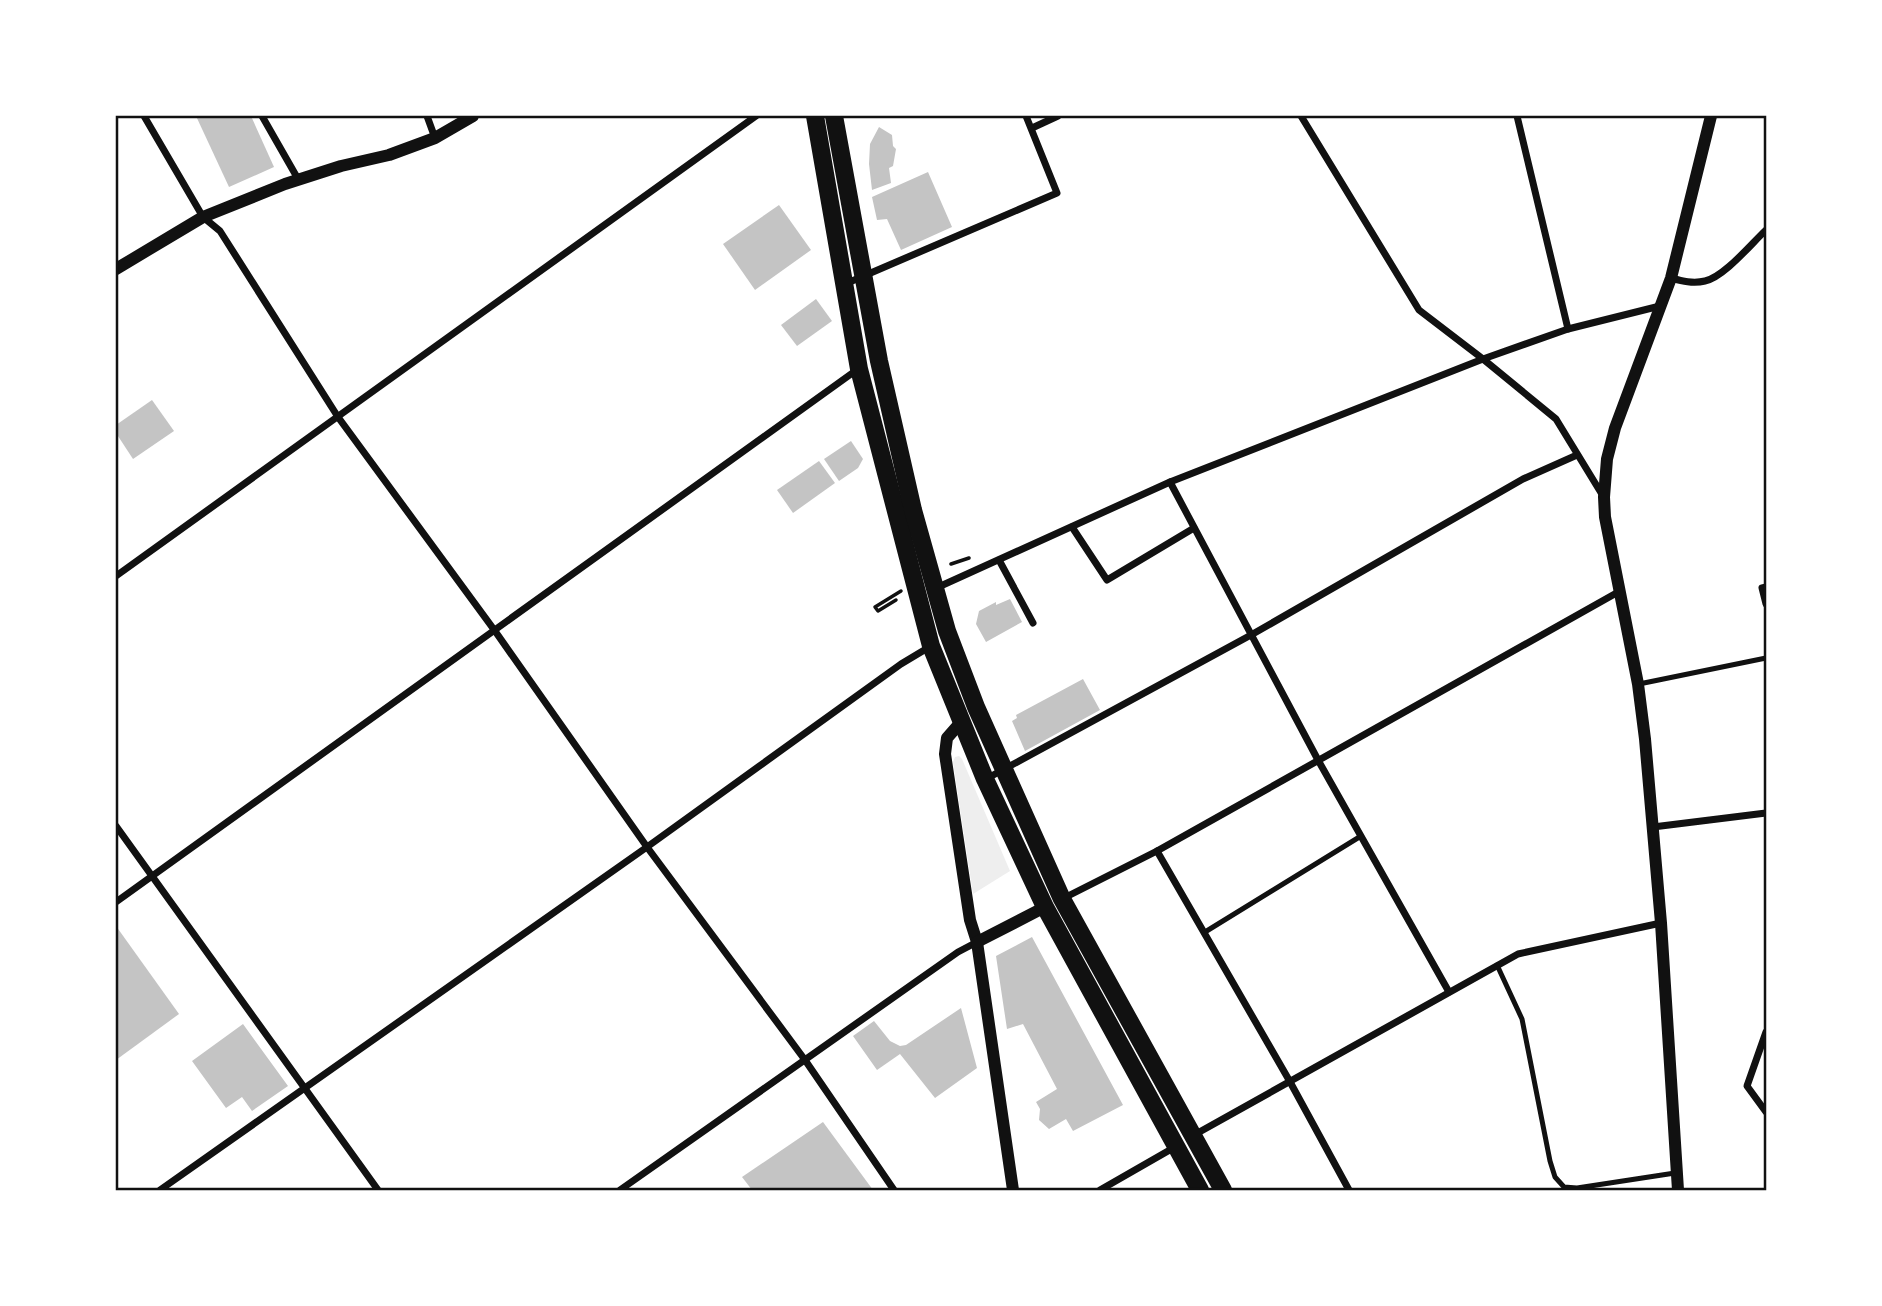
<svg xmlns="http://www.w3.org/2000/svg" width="1882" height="1306" font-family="Signika,sans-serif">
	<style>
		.green { fill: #eee }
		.building { fill: #c4c4c4 }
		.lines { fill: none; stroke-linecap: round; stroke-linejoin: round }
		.path { stroke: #111; stroke-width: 3.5 }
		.service { stroke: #111; stroke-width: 5 }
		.minor { stroke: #111; stroke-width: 7 }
		.tertiary { stroke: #111; stroke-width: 12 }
		.trunk { stroke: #111; stroke-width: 18 }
		.neatline { fill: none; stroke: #111; stroke-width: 2.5 }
	</style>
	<rect width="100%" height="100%" fill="#fff"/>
	<polygon class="green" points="959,756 962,759 1010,871 973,894 953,762 955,757"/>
	<g class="building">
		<polygon points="196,116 251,116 274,167 229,187"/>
		<polygon points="879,127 892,135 893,146 896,149 893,166 889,168 891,183 872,190 869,164 870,144"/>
		<polygon points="928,172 952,227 901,250 887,219 877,220 872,197"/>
		<polygon points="779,205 811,250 755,290 723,244"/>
		<polygon points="816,299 832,321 797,346 781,325"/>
		<polygon points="152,400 174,431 133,459 116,433 116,425"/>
		<polygon points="851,441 863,459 858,468 839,481 824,459"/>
		<polygon points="819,461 835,483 793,513 777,490"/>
		<polygon points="1010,599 1022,622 986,642 976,624 979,611 996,602 996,605"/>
		<polygon points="1083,679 1100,710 1025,751 1012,721 1017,718 1016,715"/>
		<polygon points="116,926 179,1014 116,1060"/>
		<polygon points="1032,937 1123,1105 1073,1131 1066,1119 1049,1129 1039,1120 1040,1109 1036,1102 1057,1089 1023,1024 1007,1029 996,956"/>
		<polygon points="961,1008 977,1068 935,1098 900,1054 877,1070 853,1036 874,1021 890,1041 900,1046 906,1045"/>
		<polygon points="243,1024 288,1086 252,1111 242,1097 226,1108 192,1061"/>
		<polygon points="823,1122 873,1190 752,1190 742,1177"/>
	</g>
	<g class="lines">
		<g class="path">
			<polyline points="951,564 969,558"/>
			<polyline points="896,600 878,611 875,607 901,591"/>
		</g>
		<g class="service">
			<polyline points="1639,684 1766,658"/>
			<polyline points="1205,932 1361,836"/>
			<polyline points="1497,965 1522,1019 1550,1161 1555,1177 1564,1187 1577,1188 1675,1173"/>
		</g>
		<g class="minor">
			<polyline points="144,116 203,217 220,231 338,417 495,631 647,847 805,1060 894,1190"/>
			<polyline points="262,116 298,179"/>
			<polyline points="427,116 435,138"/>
			<polyline points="1301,116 1419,310 1483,359 1556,419 1603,496"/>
			<polyline points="1517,116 1568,329"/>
			<polyline points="1032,128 1058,116"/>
			<path d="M1671 278C1682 281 1693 284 1705 281 1724 277 1751 244 1766 230"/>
			<polyline points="845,284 1057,193 1026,116"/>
			<polyline points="1170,482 1318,760 1449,992"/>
			<polyline points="1072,527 1107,580 1194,528"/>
			<polyline points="999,560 1033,623"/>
			<polyline points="116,576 756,116"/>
			<polyline points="1766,587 1762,588 1766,604"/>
			<polyline points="934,589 1170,482 1483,359 1568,329 1660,306"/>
			<polyline points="986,779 1251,635 1523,479 1577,455"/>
			<polyline points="116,826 378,1190"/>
			<polyline points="1653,827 1766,813"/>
			<polyline points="1157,851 1289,1080 1349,1190"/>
			<polyline points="1062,899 1157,851 1620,591"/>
			<polyline points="116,902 858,369"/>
			<polyline points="1766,1032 1747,1086 1766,1112"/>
			<polyline points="1194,1135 1518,954 1661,923"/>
			<polyline points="160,1190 647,847 901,664 931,646"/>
			<polyline points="620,1190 958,952 977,942"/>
			<polyline points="1100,1190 1175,1147"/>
		</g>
		<g class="tertiary">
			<polyline points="116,269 203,217 285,184 341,166 389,155 435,138 473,116"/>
			<polyline points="961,722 947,738 945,754 970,920 977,942 1013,1190"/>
			<polyline points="977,942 1045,907"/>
			<polyline points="1678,1190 1661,923 1645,739 1638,684 1605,517 1604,497 1607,459 1615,428 1671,278 1711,116"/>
		</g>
		<g class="trunk">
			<polyline points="815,116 859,369 931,646 985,779 1045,907 1200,1190"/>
			<polyline points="834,116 879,361 913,510 947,631 976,707 1062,899 1223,1190"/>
		</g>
	</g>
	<rect width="1882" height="1306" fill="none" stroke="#ffffff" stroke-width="234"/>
	<rect x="117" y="117" width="1648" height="1072" class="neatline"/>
</svg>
